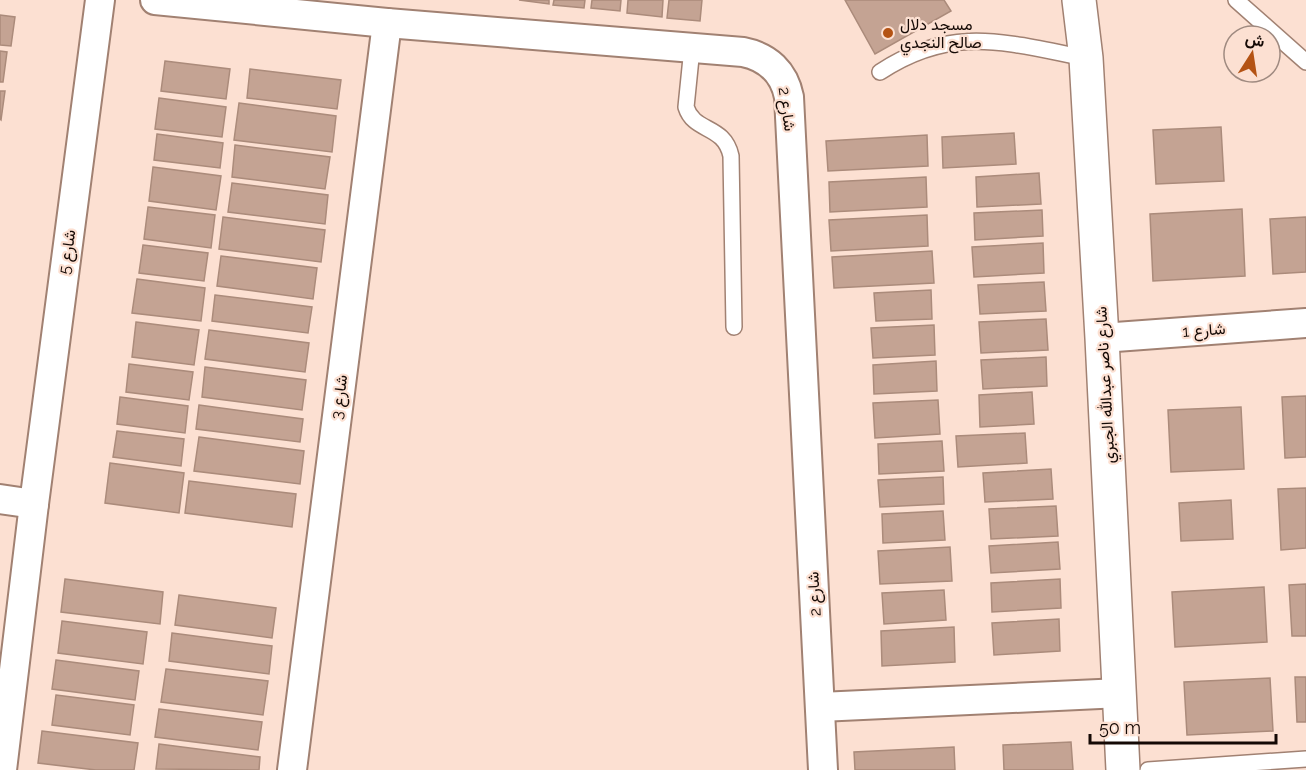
<svg xmlns="http://www.w3.org/2000/svg" width="1306" height="770" font-family="Raleway,Vazirmatn,sans-serif">
	<style>
		.building { fill: #c4a393; stroke: #ab8b7b; stroke-width: 1.5 }
		.lines { fill: none; stroke-linecap: round; stroke-linejoin: round }
		.service-casing { stroke: #a18172; stroke-width: 18 }
		.minor-casing { stroke: #a18172; stroke-width: 32 }
		.tertiary-casing { stroke: #a18172; stroke-width: 36 }
		.service { stroke: #fff; stroke-width: 15 }
		.minor { stroke: #fff; stroke-width: 28 }
		.tertiary { stroke: #fff; stroke-width: 33 }
		.poi-dot { fill: #b45314; stroke: #fce0d2; stroke-width: 2 }
		.labels { text-anchor: middle; dominant-baseline: central; stroke-width: 4.5; stroke-linejoin: round; paint-order: stroke }
		.poi-label { font-size: 16px; fill: #140905; stroke: #fce0d2; text-anchor: start }
		.street-label { font-size: 16px; fill: #140905; stroke: #fce0d2 }
	</style>
	<rect width="100%" height="100%" fill="#fce0d2"/>
	<g class="building">
		<polygon points="519,0 549,0 549,4"/>
		<polygon points="554,0 585,0 584,8 553,5"/>
		<polygon points="592,0 621,0 620,11 591,8"/>
		<polygon points="628,0 663,0 662,17 627,13"/>
		<polygon points="669,0 702,0 700,21 667,18"/>
		<polygon points="845,0 944,0 951,11 875,54"/>
		<polygon points="0,15 15,17 11,46 0,45"/>
		<polygon points="0,51 7,52 3,82 0,82"/>
		<polygon points="165,61 230,69 226,99 161,91"/>
		<polygon points="250,69 341,80 337,109 247,98"/>
		<polygon points="0,91 5,91 1,120 0,119"/>
		<polygon points="159,98 226,107 222,137 155,129"/>
		<polygon points="239,103 336,116 332,152 234,140"/>
		<polygon points="1221,127 1224,181 1156,184 1153,130"/>
		<polygon points="1014,133 1016,164 943,168 942,137"/>
		<polygon points="157,134 223,143 220,168 154,160"/>
		<polygon points="927,135 928,166 828,171 826,141"/>
		<polygon points="235,145 330,157 325,189 232,177"/>
		<polygon points="153,167 221,176 216,210 149,201"/>
		<polygon points="1039,173 1041,204 977,207 976,177"/>
		<polygon points="926,177 927,207 830,212 829,182"/>
		<polygon points="232,183 328,195 325,224 228,212"/>
		<polygon points="148,207 215,215 211,248 144,239"/>
		<polygon points="1242,209 1245,276 1153,281 1150,214"/>
		<polygon points="1042,210 1043,236 975,240 974,213"/>
		<polygon points="927,215 928,246 831,251 829,220"/>
		<polygon points="223,217 325,230 321,262 219,249"/>
		<polygon points="1306,217 1306,272 1273,274 1270,219"/>
		<polygon points="1043,243 1044,273 974,277 972,247"/>
		<polygon points="143,245 208,253 204,281 139,273"/>
		<polygon points="932,251 934,283 834,288 832,257"/>
		<polygon points="221,256 317,268 313,299 217,286"/>
		<polygon points="137,279 205,288 201,321 132,313"/>
		<polygon points="1044,282 1046,311 980,314 978,285"/>
		<polygon points="931,290 932,319 876,321 874,293"/>
		<polygon points="215,295 312,307 308,333 212,321"/>
		<polygon points="1046,319 1048,350 981,353 979,322"/>
		<polygon points="136,322 199,330 194,365 132,357"/>
		<polygon points="934,325 935,355 873,358 871,328"/>
		<polygon points="209,330 309,343 305,372 205,359"/>
		<polygon points="1046,357 1047,386 983,389 981,360"/>
		<polygon points="936,361 937,391 874,394 873,365"/>
		<polygon points="129,364 193,372 189,400 126,392"/>
		<polygon points="205,367 306,380 302,410 202,397"/>
		<polygon points="1032,392 1034,424 980,427 979,395"/>
		<polygon points="1306,396 1306,457 1285,458 1282,397"/>
		<polygon points="120,397 188,406 185,433 117,424"/>
		<polygon points="938,400 940,434 875,438 873,403"/>
		<polygon points="199,405 303,419 300,442 196,429"/>
		<polygon points="1241,407 1244,469 1171,472 1168,410"/>
		<polygon points="117,431 184,439 181,466 113,457"/>
		<polygon points="1025,433 1027,463 958,467 956,436"/>
		<polygon points="199,437 304,451 300,484 194,471"/>
		<polygon points="942,441 944,471 879,474 878,444"/>
		<polygon points="110,463 184,473 179,513 105,503"/>
		<polygon points="1051,469 1053,499 985,502 983,473"/>
		<polygon points="943,477 944,504 880,507 878,480"/>
		<polygon points="189,481 296,494 292,527 185,513"/>
		<polygon points="1306,488 1306,548 1281,550 1278,489"/>
		<polygon points="1231,500 1233,539 1181,541 1179,503"/>
		<polygon points="1056,506 1058,536 991,539 989,509"/>
		<polygon points="943,511 945,540 883,543 882,514"/>
		<polygon points="1058,542 1060,569 991,573 989,546"/>
		<polygon points="950,547 952,581 880,584 878,551"/>
		<polygon points="65,579 163,592 160,624 61,612"/>
		<polygon points="1060,579 1061,608 992,612 991,583"/>
		<polygon points="1306,584 1306,636 1292,636 1289,585"/>
		<polygon points="1264,587 1267,642 1175,647 1172,592"/>
		<polygon points="944,590 946,620 884,624 882,593"/>
		<polygon points="179,595 276,608 272,638 175,625"/>
		<polygon points="1059,619 1060,651 994,655 992,623"/>
		<polygon points="62,621 147,632 143,664 58,653"/>
		<polygon points="954,627 955,662 882,666 881,631"/>
		<polygon points="172,633 272,646 269,674 169,661"/>
		<polygon points="56,660 139,671 135,700 52,689"/>
		<polygon points="166,669 268,681 263,715 161,702"/>
		<polygon points="1295,677 1306,677 1306,722 1297,722"/>
		<polygon points="1270,678 1273,731 1187,735 1184,682"/>
		<polygon points="56,695 134,705 130,735 52,725"/>
		<polygon points="159,709 262,722 258,750 155,737"/>
		<polygon points="42,731 138,743 134,770 96,770 38,763"/>
		<polygon points="1071,742 1073,770 1004,770 1003,745"/>
		<polygon points="159,744 260,757 259,770 156,769"/>
		<polygon points="954,747 955,770 855,770 854,752"/>
	</g>
	<g class="lines">
		<defs>
			<g id="service">
				<polyline points="1236,0 1306,62"/>
				<path d="M692 48 686 107C694 133 724 124 731 156L734 327"/>
				<path d="M880 72C953 24 1006 43 1086 58"/>
				<polyline points="1148,770 1306,759"/>
			</g>
			<g id="minor">
				<path d="M155 0 387 23 743 52C768 57 784 72 789 97L823 770"/>
				<polyline points="1102,338 1306,323"/>
				<polyline points="0,499 34,504"/>
				<polyline points="820,707 1121,693"/>
				<polyline points="2,770 34,504 100,0"/>
				<polyline points="292,770 387,23"/>
			</g>
			<polyline id="tertiary" points="1079,0 1086,58 1102,338 1123,770"/>
		</defs>
		<use href="#service" class="service-casing"/>
		<use href="#minor" class="minor-casing"/>
		<use href="#tertiary" class="tertiary-casing"/>
		<use href="#service" class="service"/>
		<use href="#minor" class="minor"/>
		<use href="#tertiary" class="tertiary"/>
	</g>
	<circle class="poi-dot" cx="888" cy="33" r="6"/>
	<g class="labels">
		<g class="poi-label">
			<text x="900" y="24">مسجد دلال<tspan x="900" dy="18">صالح النجدي</tspan></text>
		</g>
		<g class="street-label">
			<text transform="translate(787 109) rotate(82)">شارع 2</text>
			<text transform="translate(67 252) rotate(-82)">شارع 5</text>
			<text transform="translate(1204 330) rotate(-4)">شارع 1</text>
			<text transform="translate(1105 385) rotate(-93)">شارع ناصر عبدالله الجبري</text>
			<text transform="translate(339 397) rotate(-83)">شارع 3</text>
			<text transform="translate(814 594) rotate(-93)">شارع 2</text>
		</g>
	</g>
	<g transform="translate(1252 54) rotate(12)"><circle r="28" fill="#fce0d2" stroke="#9f8a80" stroke-width="1.5"/>
	<path d="M0-4.5L10 22L0 15L-10 22Z" fill="#b45314"/>
	<text y="-9" font-size="16" font-weight="bold" text-anchor="middle" fill="#140905">ش</text>
	</g>
	<path d="M1090 734v9h186v-9" fill="none" stroke="#140905" stroke-width="3"/>
	<text x="1099" y="734" font-size="18" fill="#140905" stroke="#fce0d2" stroke-width="4.5" paint-order="stroke">50 m</text>
</svg>
